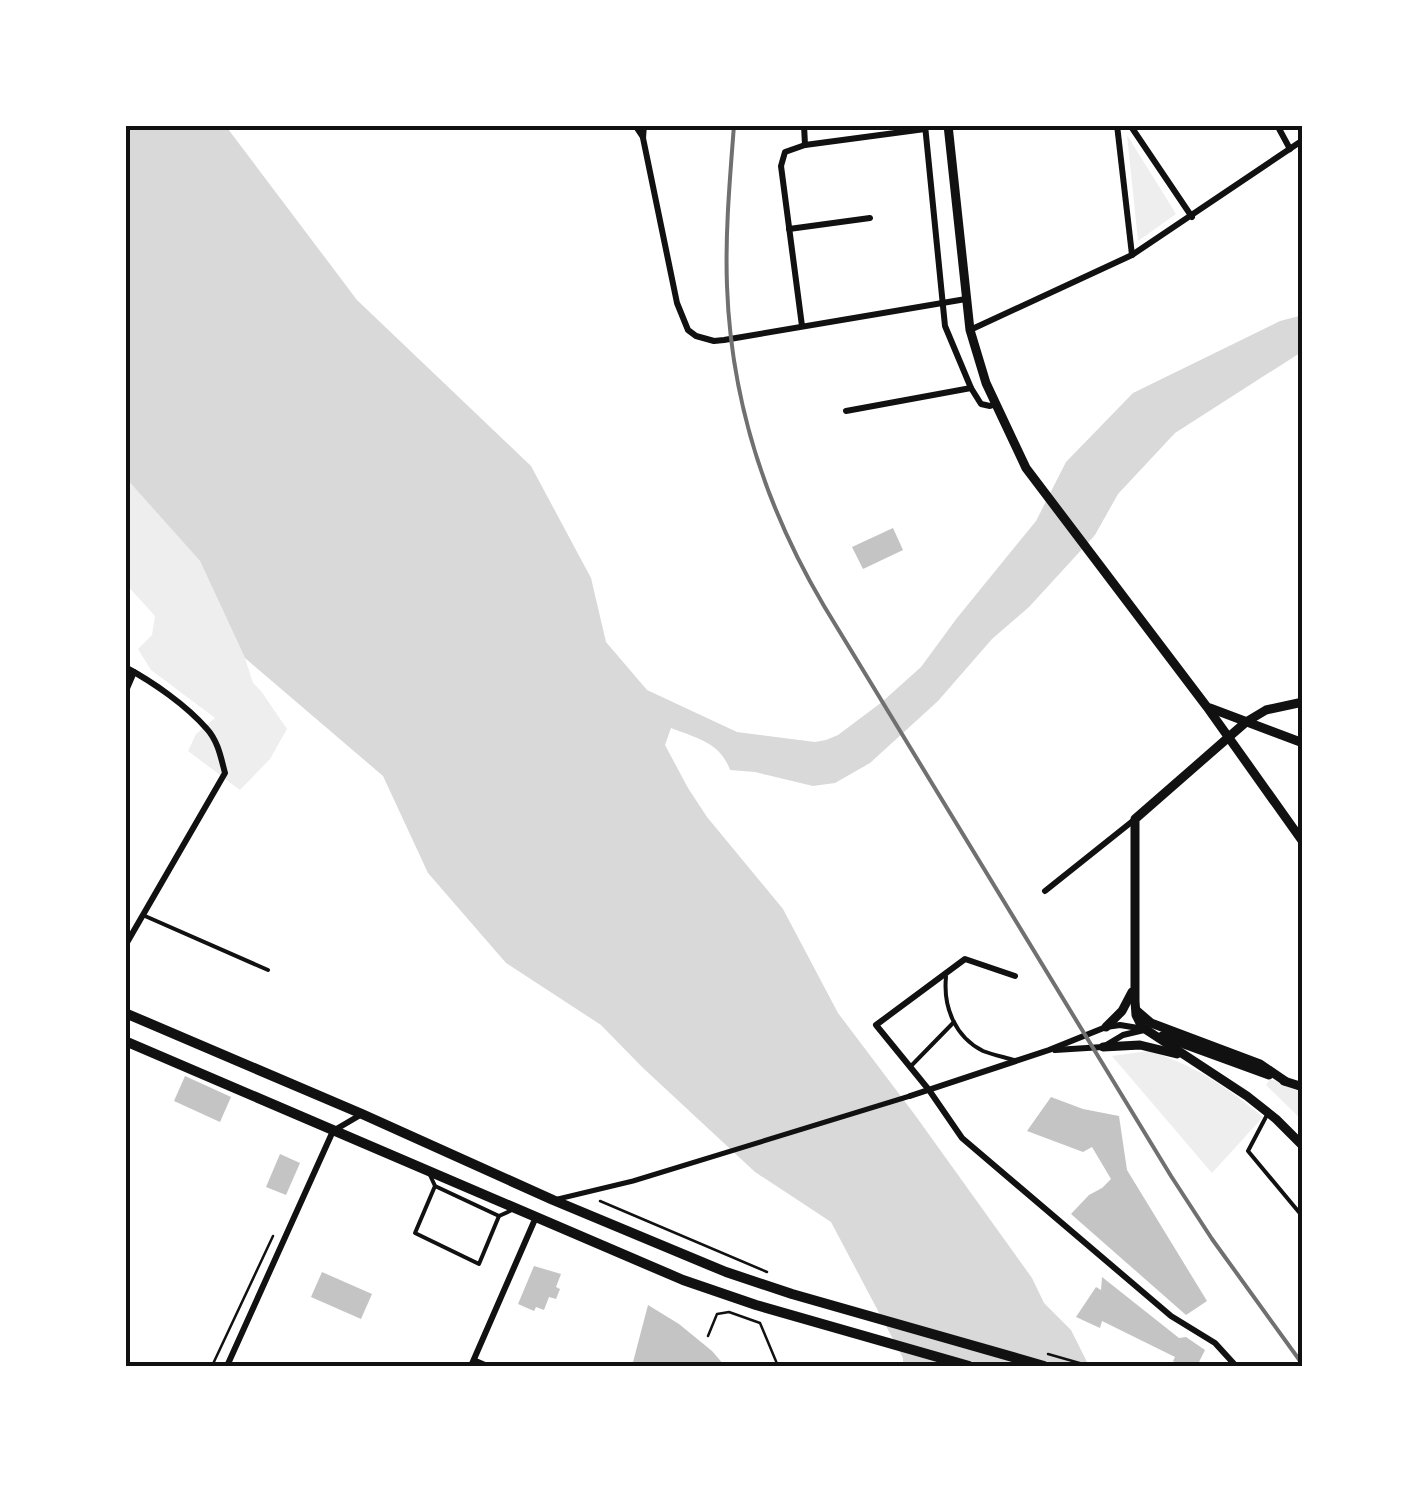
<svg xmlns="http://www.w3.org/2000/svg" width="1428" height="1491" font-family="'Public Sans',sans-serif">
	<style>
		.green { fill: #eee }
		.water { fill: #d9d9d9 }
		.building { fill: #c4c4c4 }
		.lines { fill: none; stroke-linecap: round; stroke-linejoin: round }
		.path { stroke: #111; stroke-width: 2.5 }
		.service { stroke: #111; stroke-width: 4 }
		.pedestrian { stroke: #111; stroke-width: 5 }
		.minor { stroke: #111; stroke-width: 6 }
		.tertiary { stroke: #111; stroke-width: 9 }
		.secondary { stroke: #111; stroke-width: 9 }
		.primary { stroke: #111; stroke-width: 10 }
		.rail { stroke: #707070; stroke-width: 4 }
		.neatline { fill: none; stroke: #111; stroke-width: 4 }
	</style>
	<rect width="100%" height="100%" fill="#fff"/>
	<g class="green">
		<polygon points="1127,135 1176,214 1138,241"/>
		<polygon points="125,477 200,561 245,658 253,683 261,691 287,729 270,759 240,790 188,751 196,734 215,718 151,670 138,649 152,635 155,616 125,583"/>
		<path d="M1149 1051C1196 1066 1225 1086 1263 1117L1212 1173 1112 1056Z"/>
		<polygon points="1270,1079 1303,1091 1303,1121 1266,1085"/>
	</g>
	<path class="water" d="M125 125H225L357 300 531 466 591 578 606 642 647 690 737 732 815 742 826 740 838 735 882 702 921 667 957 618 1036 521 1066 462 1133 393 1280 321 1303 315V351L1175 433 1118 494 1095 535 1029 607 992 639 938 701 870 763 835 783 813 786 755 772 730 770C720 742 696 738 671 728L665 745 688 788 707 817 783 909 838 1013 915 1115 1032 1278 1044 1303 1071 1330 1089 1366H903V1358L831 1222 755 1172 642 1067 601 1025 506 963 428 873 383 776 245 658 200 561 125 477Z"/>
	<g class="building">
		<polygon points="893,528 903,550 863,569 852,547"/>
		<polygon points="185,1076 231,1097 220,1122 174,1101"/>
		<polygon points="1051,1097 1083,1109 1119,1116 1127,1170 1207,1301 1186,1315 1071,1214 1089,1195 1102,1188 1111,1179 1092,1147 1083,1152 1027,1131"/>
		<polygon points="280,1154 300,1163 286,1195 266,1187"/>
		<polygon points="534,1266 561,1274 556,1287 560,1289 556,1299 549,1297 544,1310 536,1307 534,1311 518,1304"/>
		<polygon points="322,1272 372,1294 361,1319 311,1297"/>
		<polygon points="1102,1277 1179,1338 1186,1337 1205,1350 1197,1366 1181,1366 1173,1361 1175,1357 1102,1321 1100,1328 1076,1317 1096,1287 1101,1290"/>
		<polygon points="648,1305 679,1324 712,1351 725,1366 632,1366"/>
	</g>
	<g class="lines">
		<g class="path">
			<polyline points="600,1201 767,1272"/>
			<polyline points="708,1336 717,1314 729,1312 760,1323 778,1366"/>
			<polyline points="1048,1354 1090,1366"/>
			<polyline points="212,1366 273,1236"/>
		</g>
		<g class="service">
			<polyline points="145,916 268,970"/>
			<path d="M946 977C943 1007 955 1037 983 1051 993 1055 1004 1057 1014 1060"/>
			<polyline points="912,1065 954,1022"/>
			<polyline points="1268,1113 1248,1151 1303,1217"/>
			<polyline points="430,1175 435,1186 499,1216 510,1211"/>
			<polyline points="435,1186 415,1233 479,1264 499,1216"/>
			<polyline points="476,1360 490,1366"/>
		</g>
		<polyline class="pedestrian" points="558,1199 633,1181 910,1096"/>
		<g class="minor">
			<polyline points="635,125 643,137"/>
			<polyline points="644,125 643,138 677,303 688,330 696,336 714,341 724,340 966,299"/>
			<polyline points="804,125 805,145"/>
			<polyline points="925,125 945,326 971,388 981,404 990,406 996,404"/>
			<polyline points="1117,125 1132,255"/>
			<polyline points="1130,125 1192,217"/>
			<polyline points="1277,125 1290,149"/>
			<polyline points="789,229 870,218"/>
			<polyline points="802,326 781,166 785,152 805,145 925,129"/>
			<polyline points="970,330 1132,255 1303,140"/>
			<polyline points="846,411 971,388"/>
			<path d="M125 667C153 682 186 705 207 729 218 741 221 758 225 773L125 946"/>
			<polyline points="125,693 134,672"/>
			<polyline points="1045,891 1134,820"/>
			<polyline points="1015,976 965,959 876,1025 929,1090 962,1138 1171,1316 1215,1343 1236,1366"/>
			<polyline points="1055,1050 1103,1047 1123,1035 1144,1030"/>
			<polyline points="910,1096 1049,1050 1106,1027 1120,1025 1144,1029"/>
			<polyline points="227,1366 333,1131 362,1114"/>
			<polyline points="471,1366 536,1217"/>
		</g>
		<g class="tertiary">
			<polyline points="1303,702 1266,710 1246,722 1135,819 1135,1001 1136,1015 1142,1027 1247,1096 1276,1119 1303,1146"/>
			<polyline points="1137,1011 1151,1023 1260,1064 1285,1081"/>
			<polyline points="1106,1027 1122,1011 1132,992"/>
			<polyline points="1162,1036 1269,1075"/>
			<polyline points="1103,1047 1140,1045 1177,1054"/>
			<polyline points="1284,1081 1303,1087"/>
		</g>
		<g class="secondary">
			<polyline points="948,125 970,330 986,383 1026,468 1207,707 1303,842"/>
			<polyline points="1210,708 1303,743"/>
		</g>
		<g class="primary">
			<polyline points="125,1013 362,1114 553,1200 726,1272 792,1294 1044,1366"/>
			<polyline points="125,1041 683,1280 756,1305 969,1366"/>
		</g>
		<path class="rail" d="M734 125C730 178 725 232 727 286 731 400 766 508 824 606L1171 1176 1212 1239 1303 1365"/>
	</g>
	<rect width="1428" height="1491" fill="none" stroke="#ffffff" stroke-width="255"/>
	<rect x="128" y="128" width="1172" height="1236" class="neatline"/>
</svg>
